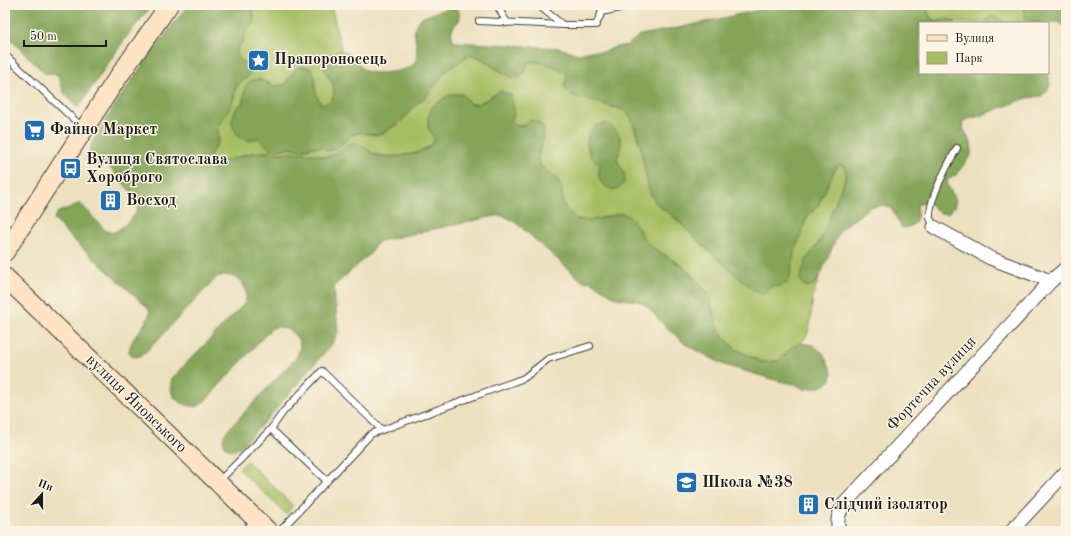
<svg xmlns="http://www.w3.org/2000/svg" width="1071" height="536" font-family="'Old Standard TT',serif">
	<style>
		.green { fill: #a6bd62; stroke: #616c3f; fill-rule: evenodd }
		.forest { fill: #84a458; stroke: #50603a }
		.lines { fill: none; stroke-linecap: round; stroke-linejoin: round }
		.service-casing { stroke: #3b3934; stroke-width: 8 }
		.minor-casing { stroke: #3b3934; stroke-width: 15 }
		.secondary-casing { stroke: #3b3934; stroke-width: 20 }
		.service { stroke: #fff; stroke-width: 6 }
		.minor { stroke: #fff; stroke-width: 13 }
		.secondary { stroke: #fee4c5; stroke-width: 18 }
		.labels { text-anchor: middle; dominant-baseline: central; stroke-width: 3; stroke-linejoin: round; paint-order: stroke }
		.poi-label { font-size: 16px; font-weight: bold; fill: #1c1c1c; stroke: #fcf5e5; text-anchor: start }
		.street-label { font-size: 16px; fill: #1c1c1c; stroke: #fcf5e5 }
	</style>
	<rect width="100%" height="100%" fill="#fcf5e5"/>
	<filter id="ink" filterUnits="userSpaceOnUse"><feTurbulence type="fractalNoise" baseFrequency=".025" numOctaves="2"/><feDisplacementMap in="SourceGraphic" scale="8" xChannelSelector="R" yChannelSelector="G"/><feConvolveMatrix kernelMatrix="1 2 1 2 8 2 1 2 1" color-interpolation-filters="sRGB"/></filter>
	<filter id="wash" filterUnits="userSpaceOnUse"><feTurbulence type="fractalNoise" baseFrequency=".012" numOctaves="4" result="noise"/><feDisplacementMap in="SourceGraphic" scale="16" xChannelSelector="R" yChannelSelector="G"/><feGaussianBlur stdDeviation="0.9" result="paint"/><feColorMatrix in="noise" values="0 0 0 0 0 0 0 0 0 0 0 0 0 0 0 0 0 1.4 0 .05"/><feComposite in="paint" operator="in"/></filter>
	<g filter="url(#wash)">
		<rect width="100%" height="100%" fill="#ece0bf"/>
		<g class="green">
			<path d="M252 5H331L342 52 334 53 326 73C335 83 341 104 321 104 318 100 315 96 315 92 313 78 317 65 297 67L284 85 273 86 267 82 245 96 243 103C235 107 234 116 232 124L259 138 270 149H285L290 147 300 150 313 147H322L329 151 337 148 351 135 359 133 378 135 385 132 399 123 418 103 427 96 445 72 465 57 470 55 479 57 492 66 511 77 526 67 529 62C538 60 562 67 567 75L564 86 624 110 629 113 632 121 643 153 651 194 655 202 676 219 705 248 754 290 767 291 772 286 783 285 790 276 794 253 807 217 818 205 835 169 840 165 843 166 846 170 845 179 820 241 806 260 813 285 819 278 813 295 810 325 807 335 801 343 791 348 779 361 762 362 735 349 723 336 716 322 708 293 684 267 652 247 644 239 639 230 608 216 589 221 576 219 565 208 562 200V189L538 162 539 151 544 138 523 126H516L512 121 514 110 500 91C493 95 479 106 471 104 467 102 464 97 462 94L428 117V128L433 135 434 141C427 155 389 159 375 154 371 153 368 149 365 147 360 144 351 145 346 145L338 152 327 157 293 152 281 153 264 152 250 153 231 160 215 163 211 160 210 155C216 143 222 143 217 128 221 119 228 112 232 103 238 89 232 86 248 77L249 65 239 59 237 55V49L243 41 246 31 253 25 254 17ZM589 132 620 149 617 159 625 175H598L600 166C588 155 586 148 589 132Z"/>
			<polygon points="928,5 957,5 966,7 987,7 988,5 1026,5 1024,11 1032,21 1042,23 1005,23 992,16 984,23 957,23 948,19 936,21 931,19 928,13"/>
			<polygon points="247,461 293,506 286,514 239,469"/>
		</g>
		<g class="forest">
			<polygon points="5,5 152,5 124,40 78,108 64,93 58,75 44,73 5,34"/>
			<path d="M188 5H252L254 17 253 25 246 31 243 41 237 49V55L239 59 249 65C253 81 241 76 236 87 233 92 234 98 232 103 228 112 221 119 217 128 221 143 216 143 210 155L211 160 215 163C231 160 246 153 262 152 268 152 275 153 281 153 290 153 299 152 308 153 314 153 321 157 326 157 337 156 343 143 353 143 362 143 367 151 374 154 388 160 427 155 434 141L433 135 428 128V117L433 106 451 94H462C465 97 467 102 471 104 479 107 493 95 500 91L511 95 514 110 512 121 516 126H523L529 120 538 122 544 129V138L539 151 538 162 541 167 556 178 562 189V200L565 208 576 219 589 221 622 213 633 219 644 239 652 247 684 267 708 293 716 322 723 336 735 349 762 362 779 361 791 348 801 343 813 345 823 353 832 372 831 380 825 385 816 388 804 389 795 384 779 381 724 365 685 344 661 322 647 306 637 301 616 298 592 282 582 281 514 221 504 216H495L380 241 374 247 371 253 334 286 338 332 332 344 269 417 240 447 233 451 225 447 223 439 225 433 296 358C298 354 300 350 300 345 299 335 284 325 275 327 272 328 271 329 269 331L206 400 197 407C179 405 167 397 172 378L244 304C253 286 234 270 217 277L146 352 140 356 134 357 129 352C130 336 147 327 150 312L147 307 65 232 54 219 58 212 70 208 80 203 105 230 112 233C120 230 124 225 130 220 147 203 135 197 122 182 118 178 113 169 107 166 100 163 95 167 87 161 88 145 100 129 109 115 133 77 160 40 188 5Z"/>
			<path d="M765 5H928V13L931 19 936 21 948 19 957 23H920V73H1048V72L1050 85 1047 91 1041 96 1027 98 977 117 965 120 962 123 963 128 971 143 972 150 971 155 956 175 947 180 948 186 956 200 954 208 948 214 939 213 930 204 922 203 917 205C918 219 917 227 902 228L891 208 884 205 870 207 840 230 819 278 813 285 808 287 803 285 800 278 806 260 820 241 845 179 846 170 843 166 840 165 835 169 818 205 807 217 794 253 790 276 787 283 777 287 772 286 762 294 754 290C738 276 722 263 706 248 696 239 687 230 678 220 669 212 656 207 651 195 642 174 643 125 624 110L573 96C563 89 564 86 567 75 562 67 538 60 529 62L523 75 518 78 511 77 492 66 479 57 470 55 465 57 445 72 427 96 418 103 399 123 385 132 378 135 359 133 351 135 337 148 329 151 321 147H313L300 150 291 147 278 150 270 149 259 138 248 141 238 136C236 132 233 127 232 123 232 116 237 106 243 103 247 90 241 81 259 79L273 86 284 85C293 73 295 62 312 69 318 80 311 89 321 104 335 104 336 91 331 80 329 75 325 72 324 67 323 63 326 59 329 56 348 40 355 65 366 71 374 75 399 72 408 68 428 59 407 35 418 21 421 17 426 16 431 14 440 10 448 8 458 9L460 16 459 21C451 27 449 34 455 42L560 48 578 54 591 51 605 52 615 47 628 45 640 35 678 28 759 10Z"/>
			<polygon points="957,5 988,5 987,7 977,9"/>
			<polygon points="1026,5 1066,5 1066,26 1058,22 1042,23 1026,19 1024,11"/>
			<polygon points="992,16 1005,23 984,23"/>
			<path d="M607 123C624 136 623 141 617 159 623 172 632 183 614 190 600 185 597 180 600 166L591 157 587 143 589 132 597 125Z"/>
		</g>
	</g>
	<g filter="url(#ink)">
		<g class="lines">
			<defs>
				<g id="service">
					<polyline points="497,5 507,23"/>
					<polyline points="538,5 563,25 596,25 605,5"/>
					<polyline points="601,12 635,5"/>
					<polyline points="479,21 563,25"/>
					<polyline points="5,55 83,128"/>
					<path d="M934 227C933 224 931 221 930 218 928 200 948 164 957 148"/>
					<polyline points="271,429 327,481"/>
					<polyline points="219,481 271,429 283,412 322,371 382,430"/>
					<polyline points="280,531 371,434 524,378 548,359 590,346"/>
				</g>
				<g id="minor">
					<polyline points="934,227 990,258 1051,281"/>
					<polyline points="249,531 260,523"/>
					<path d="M839 531C836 520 839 512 845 503L1051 281 1066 268"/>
					<polyline points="1011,531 1066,472"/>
				</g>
				<g id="secondary">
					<polyline points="5,252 114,83 169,5"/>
					<polyline points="5,277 268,531"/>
				</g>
			</defs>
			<use href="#service" class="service-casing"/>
			<use href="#minor" class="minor-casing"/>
			<use href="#secondary" class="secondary-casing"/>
			<use href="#service" class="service"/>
			<use href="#minor" class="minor"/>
			<use href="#secondary" class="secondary"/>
		</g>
	</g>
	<defs>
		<symbol id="sight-square" viewBox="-11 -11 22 22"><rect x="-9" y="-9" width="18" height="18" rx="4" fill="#1f6fb2" stroke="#fcf5e5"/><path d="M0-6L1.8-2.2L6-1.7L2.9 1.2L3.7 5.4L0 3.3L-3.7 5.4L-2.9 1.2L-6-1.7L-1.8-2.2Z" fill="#fff"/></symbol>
		<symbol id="supermarket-square" viewBox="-11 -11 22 22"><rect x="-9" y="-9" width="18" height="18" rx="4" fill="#1f6fb2" stroke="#fcf5e5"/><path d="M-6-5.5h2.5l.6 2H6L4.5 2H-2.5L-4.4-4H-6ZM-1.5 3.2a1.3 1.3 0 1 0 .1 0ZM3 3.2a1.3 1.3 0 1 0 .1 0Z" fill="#fff"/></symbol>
		<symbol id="bus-square" viewBox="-11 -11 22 22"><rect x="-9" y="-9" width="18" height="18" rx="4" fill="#1f6fb2" stroke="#fcf5e5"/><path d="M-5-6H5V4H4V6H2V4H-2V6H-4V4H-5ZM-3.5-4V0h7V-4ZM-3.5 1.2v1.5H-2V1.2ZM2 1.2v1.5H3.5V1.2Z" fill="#fff"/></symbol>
		<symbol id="building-square" viewBox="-11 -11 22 22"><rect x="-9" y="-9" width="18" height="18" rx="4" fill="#1f6fb2" stroke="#fcf5e5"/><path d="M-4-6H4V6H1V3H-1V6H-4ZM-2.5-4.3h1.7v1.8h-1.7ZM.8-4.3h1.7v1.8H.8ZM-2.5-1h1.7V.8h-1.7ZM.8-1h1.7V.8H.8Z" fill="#fff"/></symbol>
		<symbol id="school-square" viewBox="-11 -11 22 22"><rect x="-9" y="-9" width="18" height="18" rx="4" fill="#1f6fb2" stroke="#fcf5e5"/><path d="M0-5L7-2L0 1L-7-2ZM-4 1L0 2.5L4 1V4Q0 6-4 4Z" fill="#fff"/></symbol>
	</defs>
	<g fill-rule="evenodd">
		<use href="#sight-square" x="246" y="48" width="25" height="25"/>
		<use href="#supermarket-square" x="22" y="118" width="25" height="25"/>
		<use href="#bus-square" x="58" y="156" width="25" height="25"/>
		<use href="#building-square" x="98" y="188" width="25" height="25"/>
		<use href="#school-square" x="674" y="470" width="25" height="25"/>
		<use href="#building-square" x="796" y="492" width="25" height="25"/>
	</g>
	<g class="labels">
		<g class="poi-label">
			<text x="274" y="60">Прапороносець</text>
			<text x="50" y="130">Файно Маркет</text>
			<text x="86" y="160">Вулиця Святослава<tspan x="86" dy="18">Хороброго</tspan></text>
			<text x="126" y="201">Восход</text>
			<text x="702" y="483">Школа №38</text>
			<text x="824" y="505">Слідчий ізолятор</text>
		</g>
		<g class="street-label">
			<text transform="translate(932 384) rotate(-47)">Фортечна вулиця</text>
			<text transform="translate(136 404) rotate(44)">вулиця Яновського</text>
		</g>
	</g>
	<rect width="1071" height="536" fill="none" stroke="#fcf5e5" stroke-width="20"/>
	<rect x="919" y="22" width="130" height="52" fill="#fcf5e5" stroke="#a29e95"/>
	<rect x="927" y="35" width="20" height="6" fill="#fee4c5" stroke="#a29e95"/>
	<text x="955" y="42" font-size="12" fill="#1c1c1c">Вулиця</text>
	<rect x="927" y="52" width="20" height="12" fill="#a6bd62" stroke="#a29e95"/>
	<text x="955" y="62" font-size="12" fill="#1c1c1c">Парк</text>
	<g transform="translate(42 494) rotate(21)" stroke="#fcf5e5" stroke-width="3" paint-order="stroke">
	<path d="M0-3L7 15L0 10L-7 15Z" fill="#1c1c1c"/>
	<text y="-6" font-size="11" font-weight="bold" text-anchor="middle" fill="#1c1c1c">Пн</text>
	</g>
	<path d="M24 40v6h82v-6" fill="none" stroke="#1c1c1c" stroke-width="2"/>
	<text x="30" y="40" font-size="12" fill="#1c1c1c" stroke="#fcf5e5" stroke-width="3" paint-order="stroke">50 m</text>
</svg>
